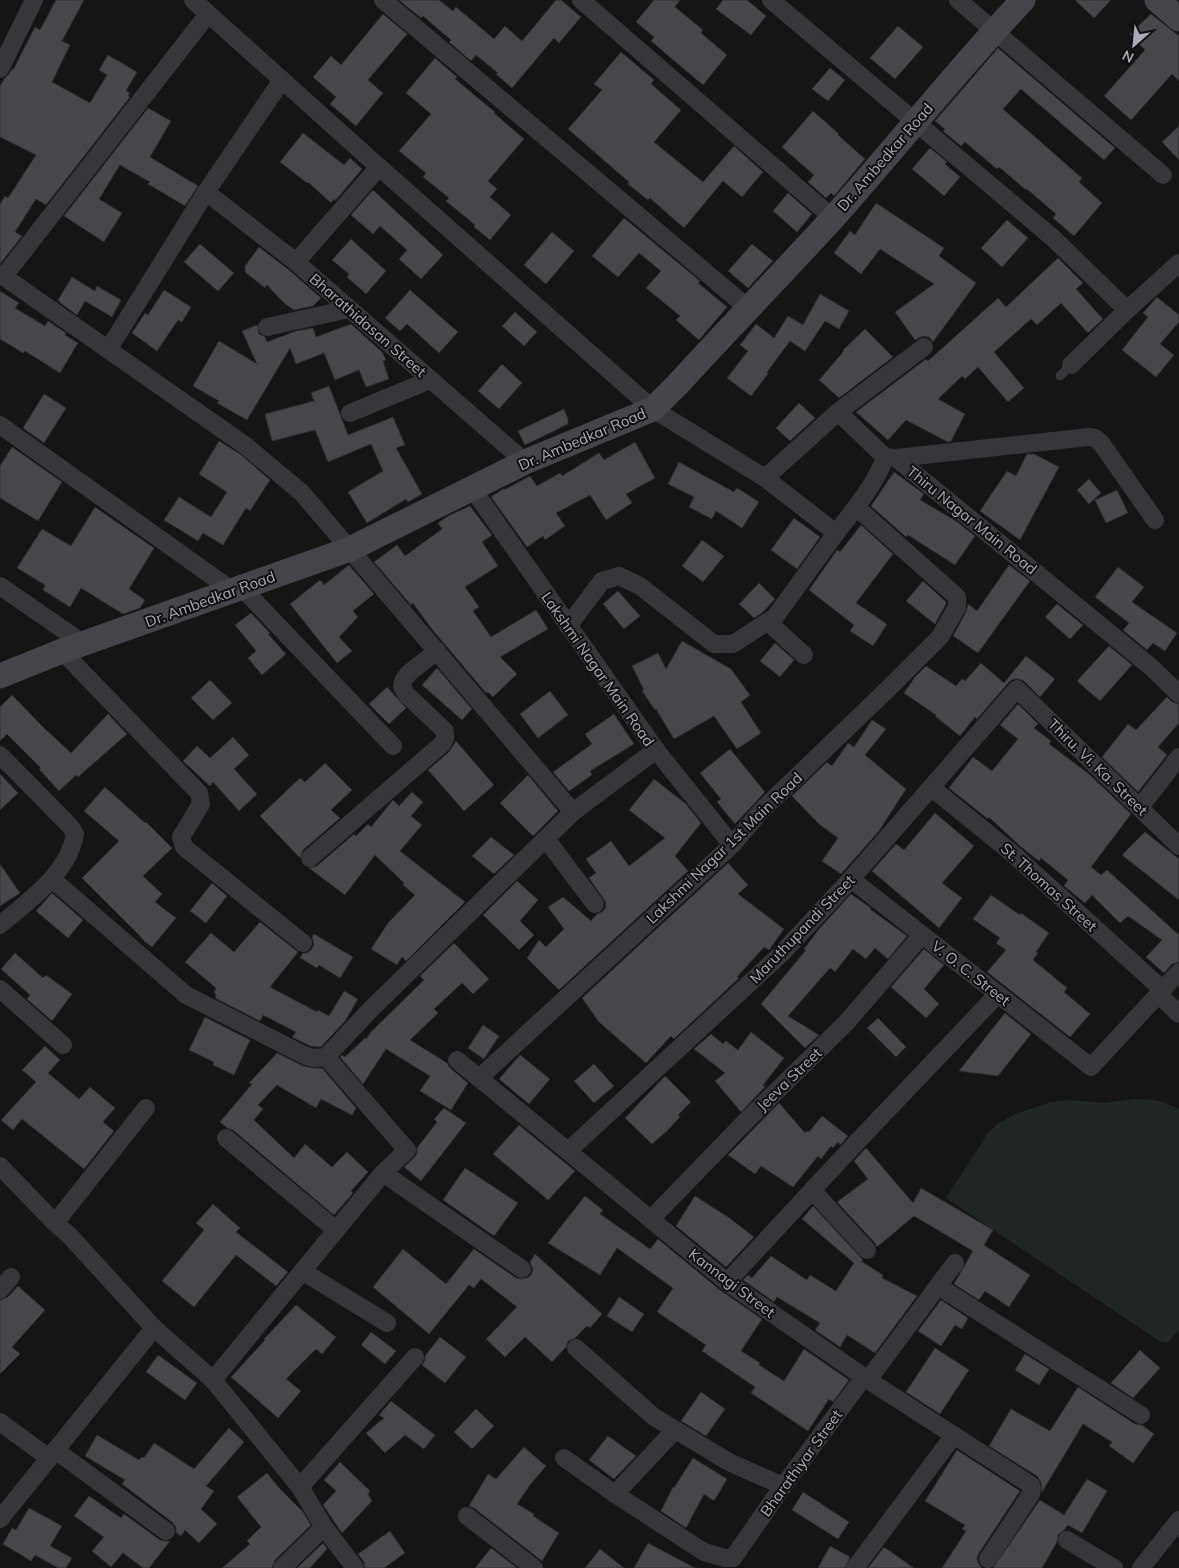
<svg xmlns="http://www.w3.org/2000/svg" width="1179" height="1568" font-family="Mulish,sans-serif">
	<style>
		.green { fill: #212823 }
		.building { fill: #47474b; stroke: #2f2f32 }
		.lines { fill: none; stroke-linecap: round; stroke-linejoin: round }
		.lane { stroke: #36363b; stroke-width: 9 }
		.street { stroke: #36363b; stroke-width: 18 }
		.secondary { stroke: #44454a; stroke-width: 25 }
		.labels { text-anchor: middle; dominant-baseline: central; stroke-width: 4; stroke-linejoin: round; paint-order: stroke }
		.street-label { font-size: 15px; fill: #a8aab5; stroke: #101011 }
	</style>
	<rect width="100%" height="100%" fill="#151516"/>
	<path class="green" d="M1134 1099C1153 1099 1162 1101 1179 1109V1330L1167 1343 1161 1342 946 1198 988 1133 999 1123 1018 1113 1048 1103 1067 1100 1105 1103Z"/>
	<g class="building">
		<polygon points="56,0 84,0 62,41 70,45 52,82 90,103 107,75 99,70 108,55 137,72 126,91 130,93 128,96 130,97 46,205 36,199 15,232 22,236 0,264 0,204 5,196 8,198 36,155 0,137 0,86 4,79 9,74 12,69 13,70 35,27 40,30"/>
		<polygon points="399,0 439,0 453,11 456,7 494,39 505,26 522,41 556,0 561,0 581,17 559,43 554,38 512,88 496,74 498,73 476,55 471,61 449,42 451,40 423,16 421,18"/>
		<polygon points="654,0 680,0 675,7 703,30 701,33 727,55 703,85 651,41 654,37 636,22"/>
		<polygon points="723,0 747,0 766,16 751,35 716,9"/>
		<polygon points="1075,0 1111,0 1094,18"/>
		<polygon points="383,14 407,34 368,80 383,93 356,126 330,104 336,97 313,77 331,56 341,65"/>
		<polygon points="1151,14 1179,36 1179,81 1172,74 1131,120 1104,96 1145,50 1130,34"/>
		<polygon points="898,26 923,47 895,79 870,58"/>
		<polygon points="998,48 1115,148 1104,160 1021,89 1003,109 1082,178 1079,182 1102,203 1074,236 1053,218 1056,214 1027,189 1026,190 999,167 997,169 965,142 961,146 943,131 945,129 935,121"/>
		<polygon points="621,52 654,80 651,84 681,110 654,142 703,182 734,146 763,172 742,197 723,181 684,228 650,198 648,200 628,184 629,182 568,129 602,90 594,84"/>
		<polygon points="435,58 457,77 455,79 495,112 494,113 524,139 488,181 497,189 490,197 511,215 490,240 474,227 475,225 446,201 449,198 423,177 426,173 399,151 431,114 406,93"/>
		<polygon points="830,68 845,80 828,101 812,89"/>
		<polygon points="148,108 171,121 150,157 198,186 185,206 148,184 150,182 120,165 99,199 122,213 104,242 64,216"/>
		<polygon points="813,111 839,134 838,135 865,159 834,196 831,193 826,198 808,182 814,175 782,147"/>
		<polygon points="1179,126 1179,160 1162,142"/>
		<polygon points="303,133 344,165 350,158 362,169 335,201 334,199 331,203 308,182 307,183 280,162"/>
		<polygon points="930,148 947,162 945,164 960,177 944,196 912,169"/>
		<polygon points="373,190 443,255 421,279 399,259 407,250 380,226 373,234 351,215"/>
		<polygon points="788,193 812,214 797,232 773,211"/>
		<polygon points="876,203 944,248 939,256 976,283 933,342 929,337 923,336 915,340 895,312 934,284 880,249 861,274 834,253 850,231 855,235"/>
		<polygon points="624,218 700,281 698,283 727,307 699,340 676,320 680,316 646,288 661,271 639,253 618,277 592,256"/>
		<polygon points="1007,220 1028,238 1002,267 981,248"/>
		<polygon points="552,232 574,251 546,284 524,265"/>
		<polygon points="351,239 386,271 366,294 347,277 349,274 332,260"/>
		<polygon points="200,244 234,273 218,291 184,262"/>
		<polygon points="752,244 773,261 748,288 728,271"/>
		<polygon points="259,247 289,270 321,298 313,306 294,310 284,303 267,285 265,288 245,272 245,266"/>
		<polygon points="1058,258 1083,283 1076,289 1103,319 1088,333 1061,303 1037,325 1031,319 994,352 1024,388 1008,402 978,367 965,379 962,376 938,399 965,414 951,441 948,442 906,420 888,440 856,412 926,359 928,361 998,298 1006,307"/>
		<polygon points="72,277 95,291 97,286 121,300 112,317 85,301 77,315 59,302 60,301 58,300"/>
		<polygon points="164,290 191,307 182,322 178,320 157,351 132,333 145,313 148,315"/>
		<polygon points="410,290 458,332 439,353 407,324 400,331 385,318"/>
		<polygon points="0,291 19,303 15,308 45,326 48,321 66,333 65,335 78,343 60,373 25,351 23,353 0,339"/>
		<polygon points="820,294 849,311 839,329 825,321 805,351 790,341 767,372 768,374 751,396 727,378 748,351 740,345 756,324 774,338 788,316 803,325"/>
		<polygon points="1157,297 1179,315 1179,322 1160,344 1174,355 1156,377 1122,350 1148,317 1143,313"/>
		<polygon points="515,312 537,332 524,346 502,326"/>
		<polygon points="351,324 382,352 386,360 383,361 389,379 366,387 359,370 335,380 324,353 296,364 290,348 247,420 217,403 219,401 193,386 219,341 257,364 242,331 257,325 259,334 265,337 267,342 296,331 313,328 316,337"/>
		<polygon points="865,329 893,357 839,398 819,380 844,351 843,350"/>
		<polygon points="502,364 522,383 499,409 478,391"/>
		<polygon points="329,386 348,435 393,417 405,445 396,448 422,494 408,502 406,499 367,523 348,492 383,471 371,444 328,462 315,430 272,441 265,414 314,401 311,393"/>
		<polygon points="44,394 66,408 44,443 23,428"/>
		<polygon points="799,403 815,418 790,441 776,428"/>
		<polygon points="564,409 568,419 568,424 525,445 518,431"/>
		<polygon points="219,441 240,454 270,480 250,511 246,508 223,545 203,533 198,541 164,520 179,497 211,517 227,492 199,474"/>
		<polygon points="635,442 655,478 626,494 632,503 606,520 590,495 556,513 565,526 545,540 543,536 527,547 491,497 503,489 506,489 530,476 537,486 560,473 562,476 599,453 604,460"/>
		<polygon points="12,447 62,482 38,521 0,498 0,466"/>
		<polygon points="1027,454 1034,454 1059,467 1020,540 980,511 1007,471 1016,476"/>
		<polygon points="679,462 734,492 737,488 759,502 742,528 716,511 712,519 689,507 694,497 668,484"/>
		<polygon points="894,472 924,494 920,500 956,521 975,536 955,565 908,535 906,537 871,506"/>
		<polygon points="1089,479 1101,493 1089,504 1077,490"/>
		<polygon points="1117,490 1128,513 1106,523 1095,500"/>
		<polygon points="470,506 492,535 482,542 498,566 465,587 479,607 473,611 491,637 536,610 548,629 500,657 517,674 493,697 488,692 486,693 431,628 413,603 411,605 374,562 397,545 405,556 442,529 438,523 448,516"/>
		<polygon points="95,507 154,548 129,589 145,600 140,608 123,614 81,588 70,607 43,590 45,585 17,568 42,529 71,546"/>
		<polygon points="794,518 820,537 797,569 771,550"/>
		<polygon points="861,525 893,554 856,603 887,624 873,646 850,631 854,625 809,590 837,550 840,552"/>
		<polygon points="702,540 724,556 703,582 682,566"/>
		<polygon points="349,565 374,594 353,611 358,617 339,637 352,651 337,663 290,604 320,580 324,585"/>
		<polygon points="1009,565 1030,581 978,653 953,636 966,612 968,604 977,611"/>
		<polygon points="1118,567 1144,587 1132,602 1177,633 1165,651 1153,643 1147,650 1123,630 1129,623 1095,597"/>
		<polygon points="923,581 946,602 946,604 935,624 906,601"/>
		<polygon points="759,583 775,599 762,613 754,618 739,604"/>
		<polygon points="618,591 640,616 624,629 603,604"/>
		<polygon points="1057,604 1083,625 1070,639 1045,617"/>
		<polygon points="251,613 270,633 268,634 286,654 262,675 248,658 256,651 235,625"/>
		<polygon points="682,641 731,669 750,695 741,702 761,733 737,749 714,716 674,739 656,709 655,710 642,691 644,690 632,666 658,653 666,669"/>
		<polygon points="775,643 794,660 780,677 760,661"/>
		<polygon points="1109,646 1132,665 1100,701 1077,681"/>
		<polygon points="1026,656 1055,679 1040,697 1024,681 1019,679 1013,679 1009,682 977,719 975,717 960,736 935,716 936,715 904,693 915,677 926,666 956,686 962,679 965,681 981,663 1004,683"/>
		<polygon points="437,668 472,709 462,720 422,685"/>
		<polygon points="210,680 232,703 213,720 191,698"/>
		<polygon points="387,687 406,708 389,724 369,704"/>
		<polygon points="550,691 568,715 538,738 520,714"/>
		<polygon points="12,695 43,727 71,753 108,714 127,734 78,777 76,775 59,791 39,769 41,768 7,734 0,741 0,707"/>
		<polygon points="1167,697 1172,702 1179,704 1179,723 1158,747 1167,755 1138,792 1102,757 1128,724 1136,730"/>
		<polygon points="1018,704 1038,724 1034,728 1051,741 1049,744 1089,774 1131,814 1091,867 1101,875 1107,870 1179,935 1179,962 1172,964 1164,973 1146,957 1162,940 1128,916 1120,923 1092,895 1085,903 1064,886 1068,880 1041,858 1039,861 1020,846 989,817 988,819 949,788 973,757 992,771 1018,739 1000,725"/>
		<polygon points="614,714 634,744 590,771 592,775 569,791 553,772 592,744 585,734"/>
		<polygon points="872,720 886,729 865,755 906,789 879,831 841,874 822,861 838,838 819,824 792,796 827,762 832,766 848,743 854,747"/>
		<polygon points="233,737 249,755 234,769 257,794 239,811 213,782 210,786 183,761 197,746 210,758"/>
		<polygon points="456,741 494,785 464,811 428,770 449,752"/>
		<polygon points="730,749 765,792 735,824 717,802 721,799 700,773"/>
		<polygon points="325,763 352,790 331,810 340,818 303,850 300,858 260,816 300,778 305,782"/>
		<polygon points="0,774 18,793 0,810"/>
		<polygon points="528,775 558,811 533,836 500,803"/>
		<polygon points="654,779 686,804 701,823 675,856 688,871 559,990 527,958 539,940 546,947 564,929 548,907 563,897 591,921 597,914 602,912 605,909 606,903 603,898 589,878 596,873 586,859 611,841 629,866 665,838 629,810"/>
		<polygon points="105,787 145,823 146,822 172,848 143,876 162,894 155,902 176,918 152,947 144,941 138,934 82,878 119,841 84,811"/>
		<polygon points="412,792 423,802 411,816 422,825 400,851 465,902 406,961 402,957 397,965 371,949 388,923 415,895 403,885 404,883 375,855 345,895 309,868 317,866 354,834 356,836 368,824 371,827 393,800 399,806"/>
		<polygon points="935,813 974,846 942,883 962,898 939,928 872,871 896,844 904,850"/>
		<polygon points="1145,832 1179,859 1179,900 1122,855"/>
		<polygon points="491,837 514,855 494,874 472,856"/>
		<polygon points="728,863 748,885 738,894 784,929 769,950 764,947 737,977 739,978 674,1039 671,1036 646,1063 599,1022 582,998"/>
		<polygon points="0,864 20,893 0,906"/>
		<polygon points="517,881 538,900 520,921 534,935 519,950 483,915"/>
		<polygon points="212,883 227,896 206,923 190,911"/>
		<polygon points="52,893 83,920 68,938 36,911"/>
		<polygon points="851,894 871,908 870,909 907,936 888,959 875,948 866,959 853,949 835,972 830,968 788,1016 819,1035 805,1048 761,1004 806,950 804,949 820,928"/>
		<polygon points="991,895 1020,915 1021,913 1049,933 1036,952 1038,953 1033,960 1067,988 1064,992 1090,1014 1070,1037 987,972 1006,950 996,943 1000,938 973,919"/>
		<polygon points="260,922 298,952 270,987 317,1012 318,1010 329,1016 344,991 358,999 345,1021 321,1047 310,1046 292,1037 296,1032 263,1015 260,1021 215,998 216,994 214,993 216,988 185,962 211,933 234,952"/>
		<polygon points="314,934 353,957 340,978 319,965 317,968 300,958 303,953 307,953 312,949 314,944 312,937"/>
		<polygon points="454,943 489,979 473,994 462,983 434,1009 438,1013 410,1040 447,1063 450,1068 468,1083 451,1110 420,1091 430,1076 386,1049 363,1084 340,1057 342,1055 345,1057 365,1038 366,1039 372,1031 424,980 420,976"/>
		<polygon points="924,949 944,965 924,989 939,1004 926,1018 891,987"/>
		<polygon points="15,953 43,978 46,975 72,994 52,1021 27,999 30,995 1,969"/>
		<polygon points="1005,1013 1031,1034 998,1076 959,1071"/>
		<polygon points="205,1017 250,1040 234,1075 213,1065 214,1062 189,1050"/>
		<polygon points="878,1018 906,1047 896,1057 867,1028"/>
		<polygon points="483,1025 499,1036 484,1059 468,1048"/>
		<polygon points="751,1032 784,1058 763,1085 765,1087 741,1112 715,1081 725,1073 694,1049 711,1034 723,1044 726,1041 738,1050"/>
		<polygon points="45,1046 60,1060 48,1073 79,1099 90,1087 115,1108 103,1122 114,1131 84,1169 22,1119 13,1130 1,1120 36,1082 22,1070"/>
		<polygon points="277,1053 303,1066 312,1068 322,1068 356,1108 352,1115 321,1099 316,1108 277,1085 258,1105 263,1109 254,1120 294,1158 305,1144 332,1167 347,1152 368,1172 351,1191 353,1193 334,1215 233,1130 227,1128 220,1122 252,1084 249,1083"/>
		<polygon points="520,1055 550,1079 529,1104 499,1079"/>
		<polygon points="594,1064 614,1086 594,1103 574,1081"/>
		<polygon points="665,1076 691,1102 678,1115 680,1117 668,1130 652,1144 625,1118"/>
		<polygon points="779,1103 805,1133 807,1131 809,1132 822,1116 848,1136 840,1145 838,1142 833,1148 831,1146 821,1159 818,1156 793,1187 761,1166 755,1174 728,1155"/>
		<polygon points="444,1108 466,1123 421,1181 404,1167 415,1157 417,1153 417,1148 437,1122 434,1119"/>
		<polygon points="519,1125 575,1171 548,1200 493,1154"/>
		<polygon points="866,1148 913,1203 921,1188 993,1230 984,1245 1030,1275 1009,1307 985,1291 979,1300 954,1284 973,1251 914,1216 877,1247 875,1243 837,1202 868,1179 854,1161"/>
		<polygon points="465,1168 518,1203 494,1236 443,1200"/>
		<polygon points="585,1196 603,1210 600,1214 650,1249 658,1239 720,1290 762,1319 741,1351 760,1363 759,1365 784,1381 804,1349 849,1380 833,1402 829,1399 808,1431 751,1393 755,1387 702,1351 706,1345 657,1312 673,1288 617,1248 600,1275 548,1243"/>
		<polygon points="695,1196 728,1217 754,1237 726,1267 676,1226"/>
		<polygon points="213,1204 240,1228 236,1232 288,1272 276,1286 236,1255 194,1307 162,1281 204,1230 196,1223"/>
		<polygon points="813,1206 863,1260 861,1261 883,1275 882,1278 917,1296 875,1353 847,1335 840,1347 815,1330 820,1323 777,1297 774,1302 743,1280 748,1275 752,1278 771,1256 807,1280 810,1275 836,1291 854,1263 802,1219"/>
		<polygon points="403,1249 446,1284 474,1249 516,1278 521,1279 527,1278 531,1275 533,1269 530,1262 535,1254 602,1314 590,1328 587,1326 575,1338 568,1341 566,1347 552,1362 525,1337 505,1357 486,1339 517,1307 481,1279 474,1288 469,1285 429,1334 373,1287"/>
		<polygon points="18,1286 45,1310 12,1347 20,1354 0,1374 0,1300 8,1297"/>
		<polygon points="619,1297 644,1314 632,1332 607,1316"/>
		<polygon points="941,1300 968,1318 962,1329 955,1325 941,1346 918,1331"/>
		<polygon points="296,1305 336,1337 322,1354 316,1349 286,1379 301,1391 278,1418 231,1377 265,1340 264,1339"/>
		<polygon points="371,1332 396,1351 385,1364 361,1345"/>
		<polygon points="440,1337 466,1357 445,1383 422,1365 425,1360 425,1356"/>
		<polygon points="935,1348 969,1370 940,1414 906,1392"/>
		<polygon points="1140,1350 1160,1368 1133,1398 1111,1383"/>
		<polygon points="1025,1354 1049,1369 1039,1385 1015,1370"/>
		<polygon points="158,1355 197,1383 185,1400 146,1372"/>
		<polygon points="1078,1387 1135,1424 1142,1425 1154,1434 1133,1463 1109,1446 1112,1442 1083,1424 1042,1492 1041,1482 1037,1476 989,1446 1011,1409 1050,1431"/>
		<polygon points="701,1392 725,1409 706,1436 681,1421"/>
		<polygon points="391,1401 435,1435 424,1449 405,1435 385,1453 366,1433 384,1418 379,1415"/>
		<polygon points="476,1409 494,1426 472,1449 454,1432"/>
		<polygon points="229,1428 244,1442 206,1486 214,1491 201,1509 217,1524 199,1543 185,1530 181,1536 176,1532 176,1527 172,1522 122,1484 125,1480 85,1456 97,1435 139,1460 142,1457 144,1458 154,1443 194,1469"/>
		<polygon points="608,1436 636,1456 614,1479 589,1460"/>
		<polygon points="524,1447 546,1466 530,1485 517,1504 534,1514 533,1516 559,1533 542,1561 474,1508 469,1506 488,1474 496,1479"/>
		<polygon points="957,1450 1020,1491 979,1553 977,1558 978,1563 982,1568 942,1568 966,1531 962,1529 965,1525 925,1501"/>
		<polygon points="693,1458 727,1479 714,1501 704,1494 686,1528 661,1511 673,1487 674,1488"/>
		<polygon points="340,1462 370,1491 368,1494 372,1501 342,1533 323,1505 336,1491 324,1480"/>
		<polygon points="267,1473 279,1488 303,1512 311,1525 275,1560 272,1568 222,1568 250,1544 247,1541 261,1527 237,1497"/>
		<polygon points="1087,1479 1107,1491 1082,1533 1068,1525 1064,1530 1058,1535 1057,1542 1042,1568 993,1568 1040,1500 1064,1515"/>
		<polygon points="803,1492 849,1522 838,1539 792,1510"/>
		<polygon points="89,1496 121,1518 124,1514 160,1540 164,1541 170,1541 149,1568 143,1568 123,1553 111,1567 92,1551 104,1537 74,1516"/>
		<polygon points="29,1508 62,1526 50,1546 72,1558 66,1568 58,1568 35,1555 31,1561 3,1544 12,1528 16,1530"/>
		<polygon points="390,1531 405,1553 384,1568 365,1568 364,1562 358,1554"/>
		<polygon points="323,1543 327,1549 310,1568 297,1568"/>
		<polygon points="648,1543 695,1568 634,1568"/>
		<polygon points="830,1546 850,1557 845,1568 818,1568"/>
		<polygon points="884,1547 914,1568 868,1568"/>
		<polygon points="491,1548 517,1568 475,1568"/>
		<polygon points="600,1549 624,1568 585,1568"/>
	</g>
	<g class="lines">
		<polyline class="lane" points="1060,376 1071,365"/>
		<g class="street">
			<path d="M193 0 379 167 653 409 765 478 836 533C853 511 876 484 885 457L896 458 1151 667 1179 694"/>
			<polyline points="383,0 748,308"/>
			<polyline points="581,0 833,218"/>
			<polyline points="771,0 1053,238 1127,310"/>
			<polyline points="958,0 1163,175"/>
			<polyline points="0,69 34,0"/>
			<polyline points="206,192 296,262 525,462"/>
			<polyline points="296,262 379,167"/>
			<polyline points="0,274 246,446 302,493 573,812"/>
			<polyline points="4,276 208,14"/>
			<polyline points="267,327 349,309"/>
			<polyline points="108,350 206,192 282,80"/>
			<polyline points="1071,365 1127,310 1179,263"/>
			<polyline points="838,412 885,457"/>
			<polyline points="350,413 430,380"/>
			<polyline points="0,425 233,591"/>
			<polyline points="896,458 1089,437 1095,438 1101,443 1155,520"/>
			<polyline points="765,478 838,412 924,347"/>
			<polyline points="472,488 656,750 732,845"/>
			<polyline points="0,586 84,644"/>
			<polyline points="241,587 393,746"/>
			<polyline points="768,622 804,655"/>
			<polyline points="568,626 602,581 619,576 640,586 714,644 733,644 775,617 836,533"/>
			<polyline points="62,651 199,793 201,804 181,837 184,847 303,943"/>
			<path d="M0 755 70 826 75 834C69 873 28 901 0 925"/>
			<polyline points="932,788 1012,853 1163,990"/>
			<polyline points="1140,807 1179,757"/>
			<polyline points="546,839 595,904"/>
			<polyline points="310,858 442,744 445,738 445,731 406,694 402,686 404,679 410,672 437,651"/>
			<polyline points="52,879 186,995 306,1056 314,1058 326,1057 371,1009 573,812 656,750"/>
			<polyline points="851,879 1091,1067 1179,972"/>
			<polyline points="0,989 63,1045"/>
			<polyline points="1158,994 1179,1014"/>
			<polyline points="457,1060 727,1282 868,1380 1031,1485 1032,1489 1031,1494 988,1559"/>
			<polyline points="479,1078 732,845 760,812 890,687 940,637 957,607 957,597 856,507"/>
			<polyline points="226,1138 336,1230"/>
			<polyline points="568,1151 782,953 851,879 1017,689 1179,846"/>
			<polyline points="0,1166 55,1223 69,1235 154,1328 213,1380 300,1487 324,1527 355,1568"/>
			<polyline points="383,1173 522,1269"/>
			<polyline points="812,1190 867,1250"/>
			<polyline points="651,1219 741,1126 846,1023 922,935"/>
			<polyline points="55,1223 146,1108"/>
			<polyline points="302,1271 387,1323"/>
			<polyline points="727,1282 856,1143 997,995"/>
			<polyline points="938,1286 1141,1415"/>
			<polyline points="0,1290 11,1277"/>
			<polyline points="576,1348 654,1417 729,1462 783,1486"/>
			<polyline points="213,1380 383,1173 407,1150 326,1057"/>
			<polyline points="868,1380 955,1263"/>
			<polyline points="0,1422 49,1458"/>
			<polyline points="55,1450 166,1531"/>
			<polyline points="564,1458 615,1494 704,1552 725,1558 733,1558 783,1486 864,1377"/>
			<polyline points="300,1487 415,1357"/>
			<polyline points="615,1494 675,1430"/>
			<polyline points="467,1516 534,1568"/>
			<polyline points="0,1519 154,1328"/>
			<polyline points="1067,1540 1114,1568"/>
			<polyline points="282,1568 324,1527"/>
			<polyline points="855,1568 954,1435"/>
			<polyline points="1141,1568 1179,1520"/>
		</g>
		<g class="secondary">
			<polyline points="1157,0 1179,19"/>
			<path d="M0 676 62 651 350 549 525 462 653 409 678 384C729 328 782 274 833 218 897 146 957 70 1023 0"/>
		</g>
	</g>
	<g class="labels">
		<g class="street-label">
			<text transform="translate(885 157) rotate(-49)">Dr. Ambedkar Road</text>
			<text transform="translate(368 325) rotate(41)">Bharathidasan Street</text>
			<text transform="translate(582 439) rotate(-23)">Dr. Ambedkar Road</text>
			<text transform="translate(972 520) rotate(39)">Thiru Nagar Main Road</text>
			<text transform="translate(210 599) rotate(-20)">Dr. Ambedkar Road</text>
			<text transform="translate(598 669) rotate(55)">Lakshmi Nagar Main Road</text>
			<text transform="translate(1098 767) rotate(44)">Thiru. Vi. Ka. Street</text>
			<text transform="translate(724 848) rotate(-44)">Lakshmi Nagar 1st Main Road</text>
			<text transform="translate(1049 887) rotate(42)">St. Thomas Street</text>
			<text transform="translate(802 929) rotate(-46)">Maruthupandi Street</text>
			<text transform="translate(971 973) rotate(38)">V. O. C. Street</text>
			<text transform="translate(789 1079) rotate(-44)">Jeeva Street</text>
			<text transform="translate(732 1283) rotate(37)">Kannagi Street</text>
			<text transform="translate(801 1463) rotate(-54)">Bharathiyar Street</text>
		</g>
	</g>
	<g transform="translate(1134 45) rotate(207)" stroke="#101011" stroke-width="4" paint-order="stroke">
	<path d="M0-4L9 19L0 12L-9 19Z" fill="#a8aab5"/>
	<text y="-8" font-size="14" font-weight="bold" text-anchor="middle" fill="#a8aab5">N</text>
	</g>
</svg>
